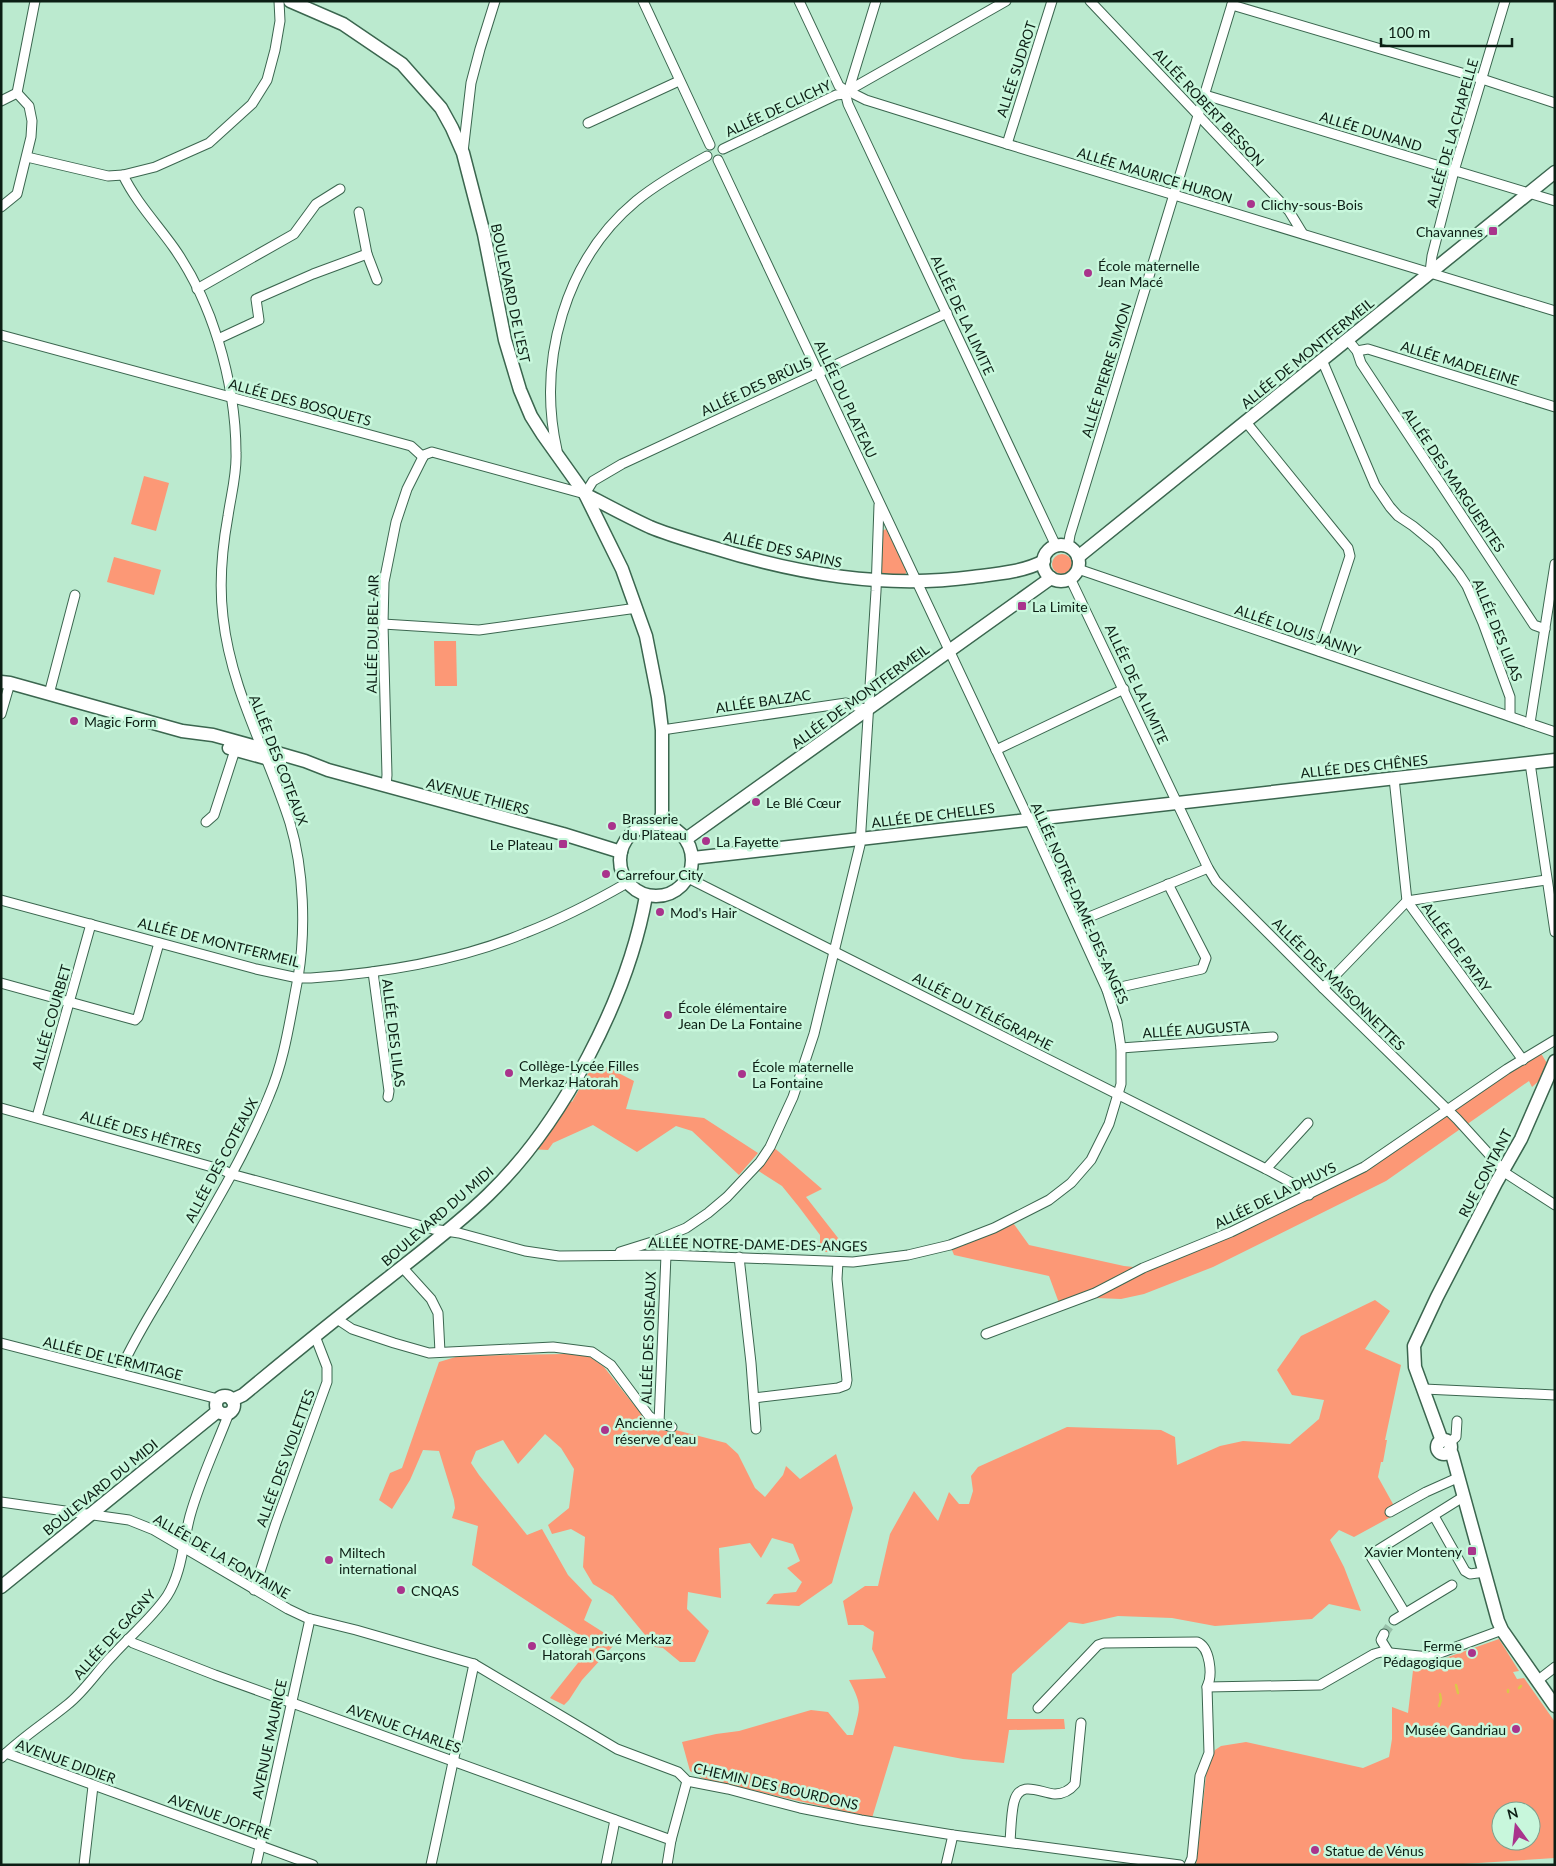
<svg xmlns="http://www.w3.org/2000/svg" width="1556" height="1866" font-family="Lato,sans-serif">
	<style>
		.green { fill: #fc9876; fill-rule: evenodd }
		.lines { fill: none; stroke-linecap: round; stroke-linejoin: round }
		.stream { stroke: #dcc64b; stroke-width: 2.5 }
		.street-tunnel { stroke: #98c1aa; stroke-width: 9; stroke-dasharray: 9 4.5; stroke-linecap: butt }
		.street-casing { stroke: #3b664f; stroke-width: 11 }
		.secondary-casing { stroke: #3b664f; stroke-width: 15 }
		.street { stroke: #fff; stroke-width: 9 }
		.secondary { stroke: #fff; stroke-width: 12 }
		.poi-dot { fill: #a9348c; stroke: #c8f7dc; stroke-width: 2 }
		.labels { text-anchor: middle; dominant-baseline: central; stroke-width: 5; stroke-linejoin: round; paint-order: stroke }
		.street-label { font-size: 14px; fill: #0c1e14; stroke: #c8f7dc }
		.poi-label { font-size: 14px; fill: #0c1e14; stroke: #c8f7dc; text-anchor: start }
	</style>
	<rect width="100%" height="100%" fill="#bbeacf"/>
	<g class="green">
		<polygon points="144,476 169,483 156,531 131,524"/>
		<polygon points="886,529 907,570 905,575 883,575 880,572 882,531"/>
		<circle cx="1062" cy="564" r="10"/>
		<polygon points="114,557 161,570 154,595 107,582"/>
		<polygon points="434,641 456,641 457,686 435,686"/>
		<polygon points="1539,1050 1551,1070 1532,1087 1529,1081 1386,1181 1213,1267 1144,1294 1121,1299 1096,1298 1059,1303 1049,1276 954,1255 950,1245 1011,1220 1029,1245 1124,1266 1143,1268 1364,1167"/>
		<polygon points="595,1061 634,1081 626,1109 704,1118 758,1153 739,1175 692,1131 676,1126 637,1152 593,1125 553,1143 548,1150 529,1149 566,1096 572,1102"/>
		<polygon points="771,1145 822,1189 806,1197 849,1252 820,1252 820,1235 799,1207 782,1186 754,1168"/>
		<path d="M1375 1300 1390 1311 1365 1349 1401 1365 1385 1440H1387L1383 1462H1381L1378 1477 1398 1513 1354 1537 1339 1530 1330 1540 1344 1567 1361 1611 1329 1604 1312 1619 1215 1626 1172 1618 1118 1616 1083 1624 1069 1622 1012 1674 1007 1719H1064L1065 1729 1009 1730 1004 1763 963 1759 894 1746 872 1818 704 1779 690 1771 682 1742 716 1734 739 1731 811 1710 828 1712 847 1735H853C860 1706 863 1707 849 1680L886 1678 872 1649 874 1632 863 1625H848L843 1601 865 1586H878L890 1534 914 1491 938 1521 949 1492 959 1504H969L973 1491 971 1476 978 1467 1067 1427 1161 1430 1175 1437 1177 1465 1220 1446 1243 1441 1290 1444 1319 1419 1324 1400 1292 1395 1277 1370 1301 1336Z"/>
		<polygon points="564,1354 579,1354 590,1357 604,1367 634,1405 658,1432 664,1427 726,1443 738,1454 755,1488 765,1497 783,1475 786,1466 800,1479 836,1454 853,1508 832,1583 799,1606 766,1604 774,1594 796,1592 802,1582 787,1568 800,1561 793,1544 772,1538 761,1558 750,1543 719,1548 721,1598 688,1592 687,1609 709,1631 695,1662 680,1662 663,1648 655,1647 613,1596 593,1584 583,1567 585,1537 571,1529 552,1534 548,1525 569,1508 574,1469 561,1448 545,1434 518,1464 503,1440 476,1451 471,1463 479,1475 527,1535 542,1529 568,1575 592,1600 584,1620 606,1634 613,1646 582,1680 569,1700 564,1705 550,1698 593,1644 472,1565 478,1526 452,1518 455,1508 454,1500 439,1451 423,1450 410,1480 392,1509 379,1500 390,1473 402,1468 439,1362 459,1356"/>
		<path d="M1499 1639 1519 1671 1513 1672 1517 1679 1524 1678 1555 1722V1858L1447 1865H1196L1207 1767 1215 1750 1221 1746 1246 1742 1363 1768 1389 1757 1392 1739V1707L1408 1713 1414 1662 1431 1663ZM1501 1811H1531V1841H1501Z"/>
	</g>
	<g class="lines">
		<g class="stream">
			<polyline points="1456,1685 1458,1693"/>
			<polyline points="1519,1688 1521,1686"/>
			<polyline points="1508,1692 1508,1690"/>
			<polyline points="1439,1706 1441,1700 1440,1694"/>
		</g>
		<polyline class="street-tunnel" points="1384,1634 1394,1620"/>
		<defs>
			<g id="street">
				<polyline points="643,1 710,145"/>
				<polyline points="799,1 839,86 846,91"/>
				<polyline points="1090,1 1289,211 1303,234"/>
				<polyline points="1232,5 1482,79 1555,103"/>
				<polyline points="849,89 876,1"/>
				<polyline points="851,89 1006,1"/>
				<polyline points="17,93 35,1"/>
				<polyline points="854,94 866,100 1007,144 1555,311"/>
				<polyline points="1205,95 1555,201"/>
				<polyline points="846,96 848,104 1056,546"/>
				<polyline points="1,101 17,93"/>
				<polyline points="588,123 679,81"/>
				<polyline points="1007,144 1052,1"/>
				<polyline points="723,149 836,95 845,94"/>
				<polyline points="463,152 471,83 480,49 495,1"/>
				<polyline points="27,157 108,176 123,175 155,167 209,143 252,104 267,80 275,50 280,21 279,1"/>
				<polyline points="1,207 17,194 31,137 32,121 29,106 17,93"/>
				<polyline points="359,212 367,254 377,280"/>
				<polyline points="1430,272 1432,256 1454,171 1505,1"/>
				<polyline points="197,289 294,234 316,204 340,189"/>
				<polyline points="1,335 411,446 423,457"/>
				<polyline points="218,339 259,320 256,299 313,274 367,254"/>
				<polyline points="1347,339 1357,351 1361,363 1534,625 1545,629"/>
				<polyline points="1357,351 1368,349 1555,407"/>
				<polyline points="1322,360 1375,485 1390,507 1398,516 1413,526 1436,545 1459,574 1467,586 1483,623 1510,697 1510,716"/>
				<polyline points="1246,422 1348,548 1350,556 1319,651"/>
				<path d="M557 450C537 361 565 260 636 201 658 183 683 169 707 156"/>
				<polyline points="1068,547 1070,535 1233,1"/>
				<polyline points="1078,569 1555,732"/>
				<polyline points="1070,578 1208,868 1216,881 1323,988 1457,1119 1507,1174 1555,1205"/>
				<polyline points="383,624 479,630 637,608"/>
				<polyline points="49,694 75,595"/>
				<polyline points="1,714 10,683"/>
				<polyline points="1530,723 1555,564"/>
				<polyline points="662,730 846,703 868,710"/>
				<polyline points="996,750 1124,689"/>
				<polyline points="1530,763 1555,932"/>
				<polyline points="1394,778 1407,901 1523,1060"/>
				<polyline points="386,786 387,775 383,624 384,582 396,522 407,489 424,455 432,452 585,494 593,481 622,464 947,313"/>
				<polyline points="206,822 214,815 237,744"/>
				<polyline points="688,878 1266,1169 1303,1189 1309,1195"/>
				<path d="M1 900 256 969 298 978H311C383 973 458 961 525 933 561 919 594 902 627 883"/>
				<polyline points="1077,922 1208,868"/>
				<polyline points="373,972 389,1091 388,1097"/>
				<polyline points="1,983 135,1020 138,1017 159,943"/>
				<polyline points="1323,988 1407,901 1546,880"/>
				<polyline points="1107,990 1202,969 1206,958 1168,884"/>
				<polyline points="1121,1048 1273,1037"/>
				<polyline points="1,1108 223,1170 231,1174 433,1229 459,1233 525,1251 559,1256 666,1255 853,1262 908,1255 950,1245 994,1228 1049,1200 1071,1183 1091,1160 1109,1124 1121,1084 1121,1048 1117,1022 1107,990 1032,826 718,160"/>
				<polyline points="37,1117 91,924"/>
				<polyline points="1266,1169 1308,1123"/>
				<polyline points="620,1252 652,1242 686,1228 708,1213 727,1197 760,1162 770,1147 793,1097 814,1034 860,845 876,591 879,505"/>
				<polyline points="739,1257 751,1363 756,1429"/>
				<polyline points="402,1267 431,1299 438,1313 440,1352"/>
				<polyline points="337,1319 352,1329 394,1343 429,1353 553,1347 592,1352 611,1365 649,1416 659,1423 672,1427"/>
				<polyline points="986,1334 1095,1293 1143,1268 1231,1232 1364,1167 1507,1069 1555,1040"/>
				<polyline points="1,1343 218,1399"/>
				<path d="M119 1373C131 1346 147 1319 163 1293 200 1229 241 1165 269 1096 285 1059 290 1018 298 978 306 930 304 870 290 823 268 753 231 691 223 617 219 584 222 549 228 516 231 495 237 474 236 453 236 415 229 376 218 340 208 308 193 275 174 248 157 224 136 202 123 175"/>
				<polyline points="1424,1389 1555,1395"/>
				<polyline points="754,1398 838,1388 846,1385 847,1380 837,1279 838,1262"/>
				<polyline points="659,1423 666,1255"/>
				<polyline points="1449,1443 1456,1437 1457,1421"/>
				<polyline points="1,1502 129,1520 154,1530 288,1609 307,1618 356,1630 474,1664 617,1749 678,1772 687,1781 728,1789 800,1808 861,1820 953,1835 1180,1865"/>
				<polyline points="1390,1512 1426,1492 1455,1479"/>
				<polyline points="1434,1516 1465,1571 1470,1574 1485,1572"/>
				<polyline points="254,1590 276,1523 327,1382 327,1367 315,1336"/>
				<polyline points="1405,1613 1370,1555 1463,1497"/>
				<polyline points="1394,1620 1452,1585"/>
				<polyline points="1384,1634 1381,1640 1389,1653"/>
				<polyline points="128,1639 133,1643 215,1675 671,1840"/>
				<polyline points="1537,1681 1555,1667"/>
				<polyline points="1207,1687 1320,1685 1374,1654 1381,1652 1429,1657 1502,1630"/>
				<path d="M1038 1708 1098 1645 1104 1643 1197 1642C1210 1647 1213 1675 1207 1687L1209 1753 1200 1776 1192 1858 1189 1865"/>
				<polyline points="6,1753 313,1865"/>
				<path d="M1 1758C21 1738 45 1723 67 1705 85 1691 97 1671 113 1655 131 1635 152 1618 167 1596 182 1573 183 1542 190 1516 200 1480 216 1447 229 1413"/>
				<path d="M1010 1842C1011 1829 1011 1814 1014 1802 1020 1779 1040 1793 1055 1794 1063 1794 1070 1790 1075 1784L1081 1723"/>
				<polyline points="84,1865 93,1786"/>
				<polyline points="256,1865 310,1619"/>
				<polyline points="431,1865 474,1664"/>
				<polyline points="606,1865 615,1820"/>
				<polyline points="667,1865 671,1840 687,1781"/>
				<polyline points="946,1865 953,1835"/>
			</g>
			<g id="secondary">
				<polyline points="290,1 343,24 402,64 441,108 452,128 463,153 484,234 505,340 520,390 531,416 543,435 585,494 622,569 646,636 658,697 662,730 662,814 659,824"/>
				<path d="M585 494C606 505 628 517 650 527 669 535 691 541 711 547 797 574 884 589 973 577 997 574 1023 572 1044 561"/>
				<circle cx="1061" cy="563" r="18"/>
				<polyline points="1078,557 1555,172"/>
				<polyline points="1,682 10,683 182,731 213,735 260,748 305,761 328,770 563,834 621,852"/>
				<polyline points="229,748 280,762"/>
				<circle cx="656" cy="860" r="36"/>
				<polyline points="686,839 1051,578"/>
				<polyline points="693,858 1555,760"/>
				<circle cx="225" cy="1405" r="9"/>
				<path d="M232 1400 243 1395C290 1356 338 1317 387 1279 421 1252 457 1225 488 1195 563 1123 628 997 646 896"/>
				<circle cx="1444" cy="1447" r="7"/>
				<polyline points="1442,1441 1415,1367 1414,1346 1437,1297 1496,1183 1521,1139 1555,1061"/>
				<polyline points="1449,1451 1452,1454 1498,1621 1502,1630 1555,1706"/>
				<polyline points="1,1587 218,1411"/>
			</g>
		</defs>
		<use href="#street" class="street-casing"/>
		<use href="#secondary" class="secondary-casing"/>
		<use href="#street" class="street"/>
		<use href="#secondary" class="secondary"/>
	</g>
	<g class="poi-dot">
		<circle cx="1251" cy="204" r="5"/>
		<rect x="1488" y="226" width="10" height="10" rx="2.5"/>
		<circle cx="1088" cy="273" r="5"/>
		<rect x="1017" y="601" width="10" height="10" rx="2.5"/>
		<circle cx="74" cy="721" r="5"/>
		<circle cx="756" cy="802" r="5"/>
		<circle cx="612" cy="826" r="5"/>
		<circle cx="706" cy="841" r="5"/>
		<rect x="558" y="839" width="10" height="10" rx="2.5"/>
		<circle cx="606" cy="874" r="5"/>
		<circle cx="660" cy="912" r="5"/>
		<circle cx="668" cy="1015" r="5"/>
		<circle cx="509" cy="1073" r="5"/>
		<circle cx="742" cy="1074" r="5"/>
		<circle cx="605" cy="1430" r="5"/>
		<rect x="1467" y="1546" width="10" height="10" rx="2.5"/>
		<circle cx="329" cy="1560" r="5"/>
		<circle cx="401" cy="1590" r="5"/>
		<circle cx="532" cy="1646" r="5"/>
		<circle cx="1472" cy="1653" r="5"/>
		<circle cx="1516" cy="1729" r="5"/>
		<circle cx="1315" cy="1850" r="5"/>
	</g>
	<g class="labels">
		<g class="street-label">
			<text transform="translate(1016 69) rotate(-72)">ALLÉE SUDROT</text>
			<text transform="translate(1209 107) rotate(47)">ALLÉE ROBERT BESSON</text>
			<text transform="translate(778 108) rotate(-25)">ALLÉE DE CLICHY</text>
			<text transform="translate(1371 131) rotate(17)">ALLÉE DUNAND</text>
			<text transform="translate(1452 133) rotate(-74)">ALLÉE DE LA CHAPELLE</text>
			<text transform="translate(1155 175) rotate(17)">ALLÉE MAURICE HURON</text>
			<text transform="translate(511 293) rotate(78)">BOULEVARD DE L'EST</text>
			<text transform="translate(963 315) rotate(65)">ALLÉE DE LA LIMITE</text>
			<text transform="translate(1307 353) rotate(-39)">ALLÉE DE MONTFERMEIL</text>
			<text transform="translate(1460 363) rotate(17)">ALLÉE MADELEINE</text>
			<text transform="translate(1106 370) rotate(-73)">ALLÉE PIERRE SIMON</text>
			<text transform="translate(756 386) rotate(-25)">ALLÉE DES BRÛLIS</text>
			<text transform="translate(846 399) rotate(65)">ALLÉE DU PLATEAU</text>
			<text transform="translate(300 402) rotate(15)">ALLÉE DES BOSQUETS</text>
			<text transform="translate(1454 480) rotate(56)">ALLÉE DES MARGUERITES</text>
			<text transform="translate(783 549) rotate(13)">ALLÉE DES SAPINS</text>
			<text transform="translate(1298 630) rotate(19)">ALLÉE LOUIS JANNY</text>
			<text transform="translate(1498 630) rotate(68)">ALLÉE DES LILAS</text>
			<text transform="translate(372 634) rotate(-89)">ALLÉE DU BEL-AIR</text>
			<text transform="translate(1137 684) rotate(65)">ALLÉE DE LA LIMITE</text>
			<text transform="translate(860 696) rotate(-36)">ALLÉE DE MONTFERMEIL</text>
			<text transform="translate(763 701) rotate(-8)">ALLÉE BALZAC</text>
			<text transform="translate(279 760) rotate(69)">ALLÉE DES COTEAUX</text>
			<text transform="translate(1364 766) rotate(-6)">ALLÉE DES CHÊNES</text>
			<text transform="translate(478 796) rotate(15)">AVENUE THIERS</text>
			<text transform="translate(933 815) rotate(-7)">ALLÉE DE CHELLES</text>
			<text transform="translate(1080 903) rotate(66)">ALLÉE NOTRE-DAME-DES-ANGES</text>
			<text transform="translate(219 942) rotate(14)">ALLÉE DE MONTFERMEIL</text>
			<text transform="translate(1457 947) rotate(54)">ALLÉE DE PATAY</text>
			<text transform="translate(1339 984) rotate(45)">ALLÉE DES MAISONNETTES</text>
			<text transform="translate(983 1011) rotate(27)">ALLÉE DU TÉLÉGRAPHE</text>
			<text transform="translate(51 1017) rotate(-74)">ALLÉE COURBET</text>
			<text transform="translate(1196 1029) rotate(-4)">ALLÉE AUGUSTA</text>
			<text transform="translate(394 1033) rotate(83)">ALLÉE DES LILAS</text>
			<text transform="translate(141 1132) rotate(16)">ALLÉE DES HÊTRES</text>
			<text transform="translate(221 1160) rotate(-62)">ALLÉE DES COTEAUX</text>
			<text transform="translate(1485 1173) rotate(-62)">RUE CONTANT</text>
			<text transform="translate(1275 1195) rotate(-26)">ALLÉE DE LA DHUYS</text>
			<text transform="translate(437 1216) rotate(-41)">BOULEVARD DU MIDI</text>
			<text transform="translate(758 1244) rotate(1)">ALLÉE NOTRE-DAME-DES-ANGES</text>
			<text transform="translate(648 1338) rotate(-88)">ALLÉE DES OISEAUX</text>
			<text transform="translate(113 1358) rotate(14)">ALLÉE DE L'ERMITAGE</text>
			<text transform="translate(285 1458) rotate(-70)">ALLÉE DES VIOLETTES</text>
			<text transform="translate(100 1487) rotate(-39)">BOULEVARD DU MIDI</text>
			<text transform="translate(222 1556) rotate(30)">ALLÉE DE LA FONTAINE</text>
			<text transform="translate(114 1634) rotate(-48)">ALLÉE DE GAGNY</text>
			<text transform="translate(404 1728) rotate(20)">AVENUE CHARLES</text>
			<text transform="translate(269 1739) rotate(-78)">AVENUE MAURICE</text>
			<text transform="translate(66 1761) rotate(20)">AVENUE DIDIER</text>
			<text transform="translate(776 1786) rotate(13)">CHEMIN DES BOURDONS</text>
			<text transform="translate(220 1816) rotate(20)">AVENUE JOFFRE</text>
		</g>
		<g class="poi-label">
			<text x="1261" y="204">Clichy-sous-Bois</text>
			<text x="1483" y="231" text-anchor="end">Chavannes</text>
			<text x="1098" y="265">École maternelle<tspan x="1098" dy="16">Jean Macé</tspan></text>
			<text x="1032" y="606">La Limite</text>
			<text x="84" y="721">Magic Form</text>
			<text x="766" y="802">Le Blé Cœur</text>
			<text x="622" y="818">Brasserie<tspan x="622" dy="16">du Plateau</tspan></text>
			<text x="716" y="841">La Fayette</text>
			<text x="553" y="844" text-anchor="end">Le Plateau</text>
			<text x="616" y="874">Carrefour City</text>
			<text x="670" y="912">Mod's Hair</text>
			<text x="678" y="1007">École élémentaire<tspan x="678" dy="16">Jean De La Fontaine</tspan></text>
			<text x="519" y="1065">Collège-Lycée Filles<tspan x="519" dy="16">Merkaz Hatorah</tspan></text>
			<text x="752" y="1066">École maternelle<tspan x="752" dy="16">La Fontaine</tspan></text>
			<text x="615" y="1422">Ancienne<tspan x="615" dy="16">réserve d'eau</tspan></text>
			<text x="1462" y="1551" text-anchor="end">Xavier Monteny</text>
			<text x="339" y="1552">Miltech<tspan x="339" dy="16">international</tspan></text>
			<text x="411" y="1590">CNQAS</text>
			<text x="542" y="1638">Collège privé Merkaz<tspan x="542" dy="16">Hatorah Garçons</tspan></text>
			<text x="1462" y="1645" text-anchor="end">Ferme<tspan x="1462" dy="16">Pédagogique</tspan></text>
			<text x="1506" y="1729" text-anchor="end">Musée Gandriau</text>
			<text x="1325" y="1850">Statue de Vénus</text>
		</g>
	</g>
	<rect width="1556" height="1866" fill="none" stroke="#0c1e14" stroke-width="5"/>
	<g transform="translate(1516 1826) rotate(345)"><circle r="24" fill="#c8f7dc" stroke="#7da08c"/>
	<path d="M0-4L9 19L0 12L-9 19Z" fill="#a9348c"/>
	<text y="-8" font-size="14" font-weight="bold" text-anchor="middle" fill="#0c1e14">N</text>
	</g>
	<path d="M1381 38v8h131v-8" fill="none" stroke="#0c1e14" stroke-width="2.5"/>
	<text x="1388" y="38" font-size="15" fill="#0c1e14" stroke="#c8f7dc" stroke-width="4" paint-order="stroke">100 m</text>
</svg>
